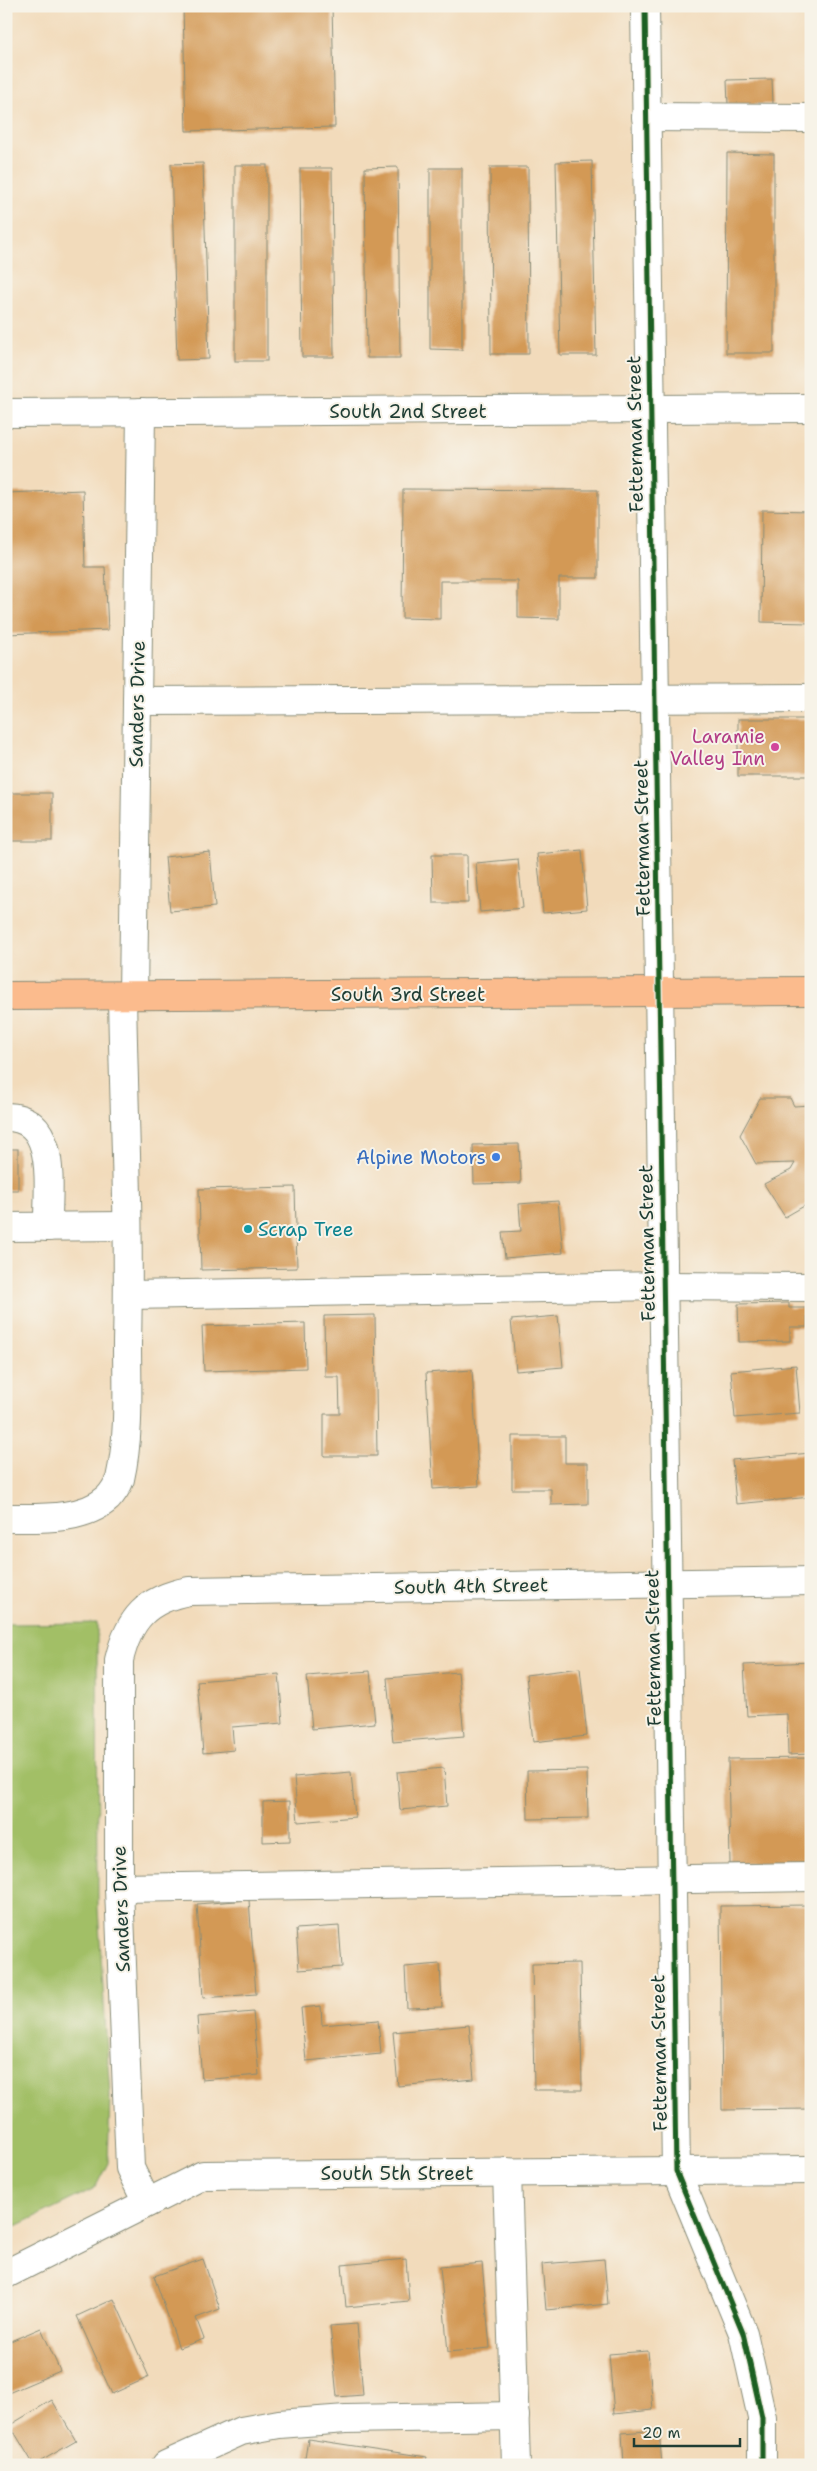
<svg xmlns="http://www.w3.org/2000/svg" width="817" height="2471" font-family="'Shantell Sans',sans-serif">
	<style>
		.green { fill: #a2bf66; stroke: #607e4d }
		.building { fill: #d39955 }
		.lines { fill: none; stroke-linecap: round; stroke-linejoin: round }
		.minor-casing { stroke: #888c78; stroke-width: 30 }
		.major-casing { stroke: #888c78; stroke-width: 30 }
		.minor { stroke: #fff; stroke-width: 28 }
		.major { stroke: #fbbb8d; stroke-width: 28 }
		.cycleway-casing { stroke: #f7f3e8; stroke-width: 8 }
		.cycleway { stroke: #1b5e20; stroke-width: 5 }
		.hotel-dot { fill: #d1479c; stroke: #f7f3e8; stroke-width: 2 }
		.shop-dot { fill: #3f7fe0; stroke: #f7f3e8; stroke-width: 2 }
		.culture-dot { fill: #0f9aa8; stroke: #f7f3e8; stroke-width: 2 }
		.labels { text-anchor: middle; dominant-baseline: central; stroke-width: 4; stroke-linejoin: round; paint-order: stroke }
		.street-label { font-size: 19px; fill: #1f3d34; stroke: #f7f3e8 }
		.hotel-label { font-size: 19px; fill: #b23c85; stroke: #f7f3e8; text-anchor: end }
		.shop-label { font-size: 19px; fill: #366cbe; stroke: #f7f3e8; text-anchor: end }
		.culture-label { font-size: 19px; fill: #0d838f; stroke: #f7f3e8; text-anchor: start }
	</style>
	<rect width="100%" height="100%" fill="#f7f3e8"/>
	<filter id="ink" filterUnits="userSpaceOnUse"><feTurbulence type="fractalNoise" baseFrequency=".02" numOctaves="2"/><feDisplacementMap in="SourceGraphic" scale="10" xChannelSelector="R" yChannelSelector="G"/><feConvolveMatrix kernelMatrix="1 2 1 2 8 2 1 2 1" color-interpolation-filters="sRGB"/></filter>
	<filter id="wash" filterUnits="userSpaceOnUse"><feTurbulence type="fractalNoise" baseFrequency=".0096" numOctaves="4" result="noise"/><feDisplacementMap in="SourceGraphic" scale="20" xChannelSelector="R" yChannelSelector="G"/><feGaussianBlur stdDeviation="1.12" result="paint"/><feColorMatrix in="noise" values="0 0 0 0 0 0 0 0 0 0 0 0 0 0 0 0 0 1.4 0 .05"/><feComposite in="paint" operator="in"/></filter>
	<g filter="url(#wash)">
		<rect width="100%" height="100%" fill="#f2dbbb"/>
		<polygon class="green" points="97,1623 98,1909 110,2096 108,2163 95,2188 6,2231 6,1624"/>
		<g id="blocks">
			<g class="building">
				<polygon points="183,6 332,6 335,127 186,131"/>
				<polygon points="772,79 773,104 728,105 727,80"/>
				<polygon points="727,153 774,154 774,353 726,353"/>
				<polygon points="592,161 596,355 560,355 556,162"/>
				<polygon points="203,163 209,359 177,360 171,164"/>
				<rect x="235" y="165" width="32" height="196"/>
				<polygon points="398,167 400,358 367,358 365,168"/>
				<polygon points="490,167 528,167 529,354 491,354"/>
				<polygon points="300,168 332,168 334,357 302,357"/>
				<polygon points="430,168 462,168 462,350 430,349"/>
				<polygon points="403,489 598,490 598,578 559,578 559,619 518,618 518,581 440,581 440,619 402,618"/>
				<polygon points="83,490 85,567 105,567 108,630 6,634 6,493"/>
				<polygon points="762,510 811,511 811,623 761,622"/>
				<rect x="738" y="719" width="73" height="57"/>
				<rect x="6" y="793" width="46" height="48"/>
				<polygon points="582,850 587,909 543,913 537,854"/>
				<polygon points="210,852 215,907 170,911 165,857"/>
				<polygon points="432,855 467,855 468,903 433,903"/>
				<polygon points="518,859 523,908 480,912 476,863"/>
				<polygon points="760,1098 790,1098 794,1106 811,1105 811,1202 785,1217 764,1184 791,1170 795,1163 756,1164 740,1135"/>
				<polygon points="519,1144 521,1183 474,1184 473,1145"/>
				<rect x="6" y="1149" width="12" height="41"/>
				<polygon points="295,1187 297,1268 201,1270 199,1189"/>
				<polygon points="558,1201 563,1253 505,1258 502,1232 521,1231 519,1204"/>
				<polygon points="789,1303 789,1308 807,1308 807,1327 790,1327 790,1341 739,1342 738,1304"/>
				<polygon points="375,1315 377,1456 324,1456 324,1414 340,1414 339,1377 325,1377 324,1316"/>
				<polygon points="558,1316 563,1367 516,1371 511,1320"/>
				<polygon points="305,1323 306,1368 204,1371 202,1326"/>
				<polygon points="796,1365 800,1413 735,1418 731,1371"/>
				<polygon points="472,1370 479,1486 433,1489 426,1373"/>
				<polygon points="512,1436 565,1436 565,1463 588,1463 588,1504 551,1505 551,1489 512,1489"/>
				<polygon points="811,1453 811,1497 736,1504 732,1460"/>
				<polygon points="811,1662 811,1754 788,1755 787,1714 747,1716 744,1665"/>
				<polygon points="580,1668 587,1736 533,1742 526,1675"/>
				<polygon points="370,1671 375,1723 312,1729 307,1676"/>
				<polygon points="458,1672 464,1736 393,1742 387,1678"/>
				<polygon points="279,1674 283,1723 232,1727 234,1750 203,1753 197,1681"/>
				<polygon points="811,1758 811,1863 730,1864 728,1759"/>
				<polygon points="444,1768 447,1806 400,1810 397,1772"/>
				<polygon points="587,1770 588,1818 528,1819 527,1771"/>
				<polygon points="351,1772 355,1817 298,1822 294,1777"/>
				<polygon points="290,1801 290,1841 263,1842 263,1802"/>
				<polygon points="249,1900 256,1994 203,1998 197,1904"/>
				<polygon points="811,1905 811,2109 722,2110 720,1906"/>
				<polygon points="339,1926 342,1967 299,1970 296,1929"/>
				<polygon points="580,1963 582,2090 534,2090 532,1964"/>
				<polygon points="440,1964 442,2007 407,2008 405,1967"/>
				<polygon points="321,2006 322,2025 378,2020 381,2054 306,2061 301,2008"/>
				<polygon points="253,2012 259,2075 202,2080 197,2017"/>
				<polygon points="469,2025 474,2079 398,2086 393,2032"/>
				<polygon points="203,2259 220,2309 196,2318 204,2339 179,2348 154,2276"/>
				<polygon points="406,2259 409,2301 346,2307 342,2265"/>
				<polygon points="604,2259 608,2304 546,2310 542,2264"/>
				<polygon points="482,2263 490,2348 448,2352 440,2267"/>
				<polygon points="114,2299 149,2377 112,2394 77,2316"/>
				<polygon points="357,2324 363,2395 337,2397 330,2326"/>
				<polygon points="41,2328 60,2371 6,2394 6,2343"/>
				<polygon points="648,2351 653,2410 614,2414 609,2354"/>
				<polygon points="52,2400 76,2441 34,2465 10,2425"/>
				<polygon points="659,2430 662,2465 624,2465 622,2433"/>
				<polygon points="308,2439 427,2457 425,2465 304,2465"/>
			</g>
		</g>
	</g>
	<g filter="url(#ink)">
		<use href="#blocks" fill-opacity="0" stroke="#888c78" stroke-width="1"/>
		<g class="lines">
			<defs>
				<g id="minor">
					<polyline points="645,6 676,2171 743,2333 762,2418 762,2465"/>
					<polyline points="646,117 811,118"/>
					<polyline points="6,413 811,408"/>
					<polyline points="137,701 811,698"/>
					<polyline points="133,995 141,412"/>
					<path d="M6 1117C60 1117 47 1190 48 1227"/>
					<polyline points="6,1227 127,1226"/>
					<polyline points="128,1295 663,1286 811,1287"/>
					<path d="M6 1518C38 1518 83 1521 108 1498 112 1494 118 1485 120 1479 130 1435 127 1388 127 1343 130 1227 124 1111 122 996"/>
					<polyline points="119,1888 811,1877"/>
					<polyline points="507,2172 516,2465"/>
					<path d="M147 2203 130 2168 119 1888V1660C129 1619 146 1599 189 1591L811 1581"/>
					<polyline points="6,2274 203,2175 811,2170"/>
					<polyline points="166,2465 241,2431 279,2424 346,2419 515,2416"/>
				</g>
				<polyline id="major" points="6,996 811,991"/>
			</defs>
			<use href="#minor" class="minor-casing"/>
			<use href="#major" class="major-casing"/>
			<use href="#minor" class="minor"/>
			<use href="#major" class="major"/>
			<defs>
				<polyline id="cycleway" points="645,6 676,2171 743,2333 762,2418 762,2465"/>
			</defs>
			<use href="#cycleway" class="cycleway-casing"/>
			<use href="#cycleway" class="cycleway"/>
		</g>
	</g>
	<circle class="hotel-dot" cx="775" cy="747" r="5"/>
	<circle class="shop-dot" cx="496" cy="1157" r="5"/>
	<circle class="culture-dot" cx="248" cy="1229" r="5"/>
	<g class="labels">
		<g class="street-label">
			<text x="408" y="411">South 2nd Street</text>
			<text transform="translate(635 434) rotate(-91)">Fetterman Street</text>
			<text transform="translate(137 704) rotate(-89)">Sanders Drive</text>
			<text transform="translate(642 838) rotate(-91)">Fetterman Street</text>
			<text x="408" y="994">South 3rd Street</text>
			<text transform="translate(647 1243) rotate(-91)">Fetterman Street</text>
			<text transform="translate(471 1586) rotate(-1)">South 4th Street</text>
			<text transform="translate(653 1648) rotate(-91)">Fetterman Street</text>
			<text transform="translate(121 1909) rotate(-92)">Sanders Drive</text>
			<text transform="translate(659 2053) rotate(-91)">Fetterman Street</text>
			<text x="397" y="2173">South 5th Street</text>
		</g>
		<g class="hotel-label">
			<text x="765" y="736">Laramie<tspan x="765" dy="22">Valley Inn</tspan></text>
		</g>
		<g class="shop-label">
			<text x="486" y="1157">Alpine Motors</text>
		</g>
		<g class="culture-label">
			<text x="258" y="1229">Scrap Tree</text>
		</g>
	</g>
	<rect width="817" height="2471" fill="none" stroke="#f7f3e8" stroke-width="25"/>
	<path d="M634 2438v8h106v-8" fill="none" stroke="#1f3d34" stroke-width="2.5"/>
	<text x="642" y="2438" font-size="15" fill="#1f3d34" stroke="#f7f3e8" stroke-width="4" paint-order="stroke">20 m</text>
</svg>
